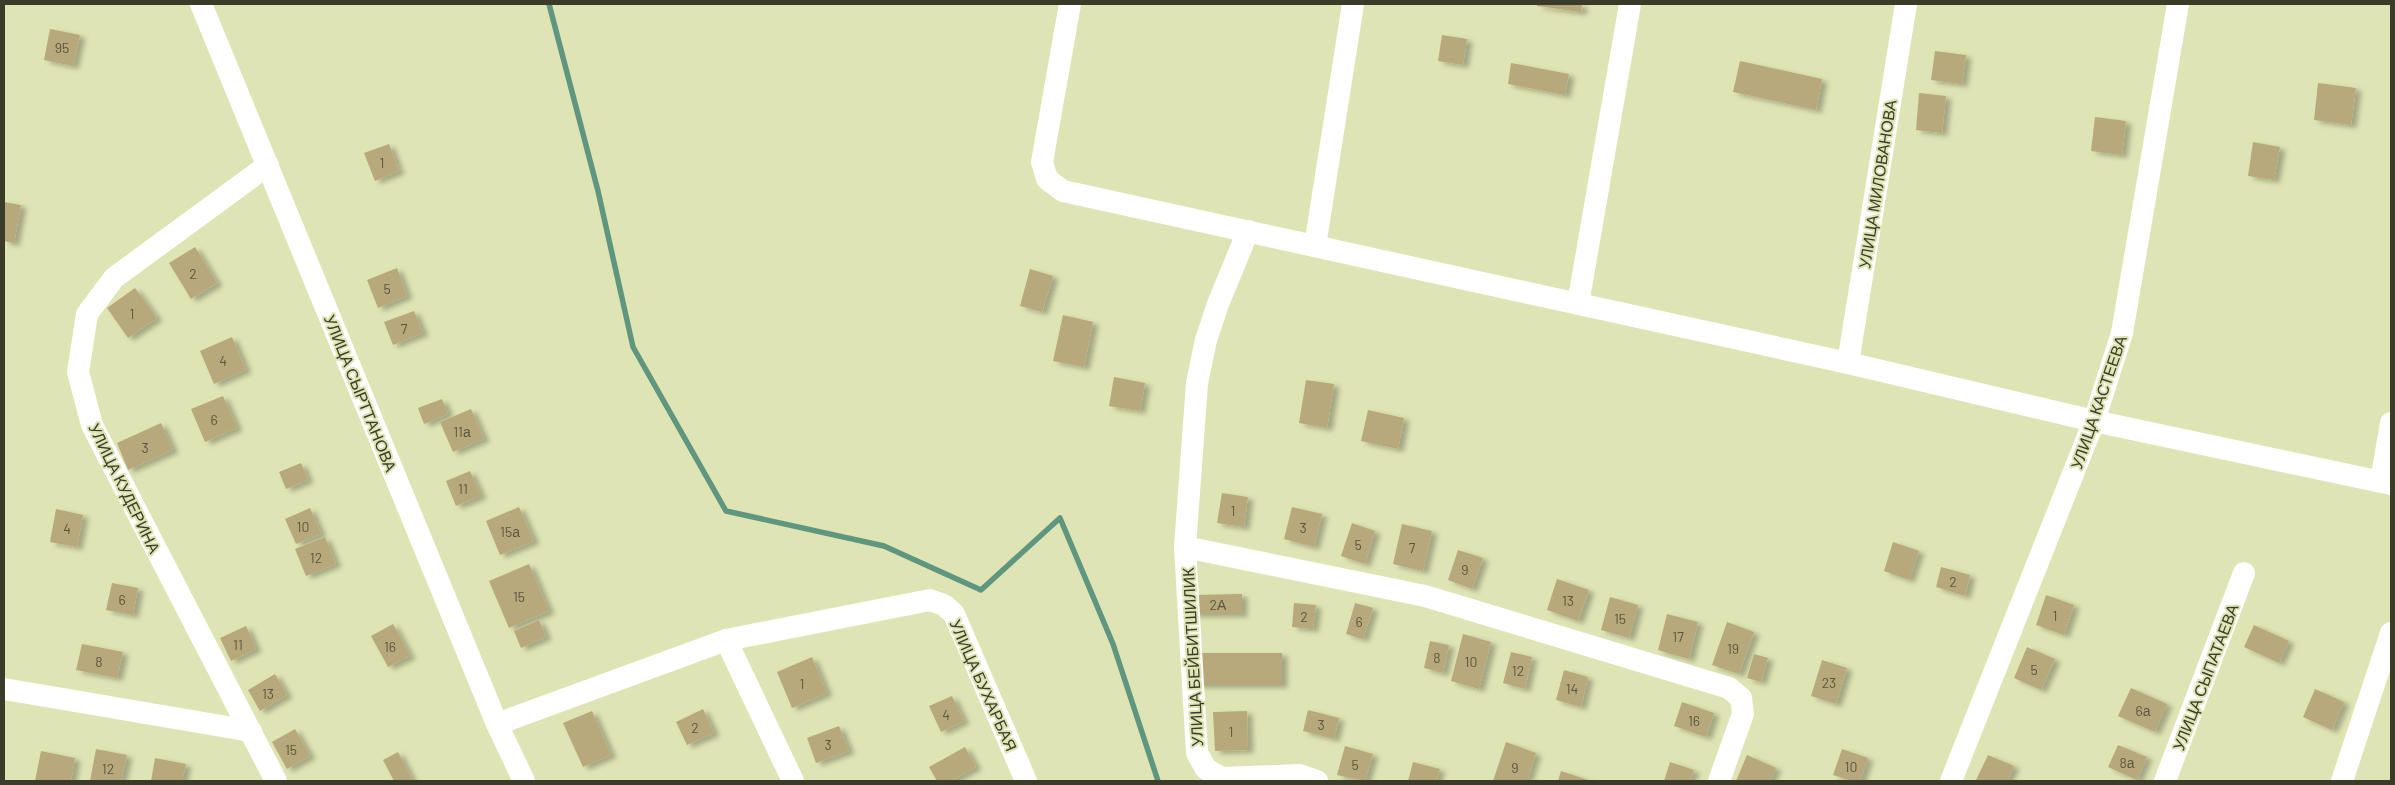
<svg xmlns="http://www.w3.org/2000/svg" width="2395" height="785" font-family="Barlow,sans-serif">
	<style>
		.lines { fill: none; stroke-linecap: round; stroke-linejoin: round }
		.stream { stroke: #5f9680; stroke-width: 5.5 }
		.building { fill: #b8a97c; filter: url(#shadow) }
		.minor { stroke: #fff; stroke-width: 22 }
		.labels { text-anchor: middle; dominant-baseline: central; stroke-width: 4; stroke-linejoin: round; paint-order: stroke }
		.number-label { font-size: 14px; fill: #5a573e }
		.street-label { font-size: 16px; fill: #3a3c29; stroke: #dee4b3 }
	</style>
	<defs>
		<filter id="shadow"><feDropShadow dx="5.5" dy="3" stdDeviation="2.5" flood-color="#0004"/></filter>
	</defs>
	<rect width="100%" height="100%" fill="#dee4b3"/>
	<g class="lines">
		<polyline class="stream" points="549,4 598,191 633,347 726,511 884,546 981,590 1060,518 1113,644 1158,781"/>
	</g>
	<g class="building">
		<polygon points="1537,4 1582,4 1581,12 1537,6"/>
		<polygon points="50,29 80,35 73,66 44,60"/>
		<polygon points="1442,35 1467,39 1463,65 1438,61"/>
		<polygon points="1935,51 1966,55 1962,84 1931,80"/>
		<polygon points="1740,61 1822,79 1816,110 1733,92"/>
		<polygon points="1511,63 1569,74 1565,95 1508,84"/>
		<polygon points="2318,83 2356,88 2351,125 2314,120"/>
		<polygon points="1919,93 1946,96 1942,133 1916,130"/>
		<polygon points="2095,117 2126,121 2122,155 2091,151"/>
		<polygon points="2253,142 2280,147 2274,180 2248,176"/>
		<polygon points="389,144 399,171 375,181 364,153"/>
		<polygon points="4,202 21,205 14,243 4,241"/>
		<polygon points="195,247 217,283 191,299 169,263"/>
		<polygon points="397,268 407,296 378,308 367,280"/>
		<polygon points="1030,269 1053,276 1042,312 1020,306"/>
		<polygon points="135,288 157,318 128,338 107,308"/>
		<polygon points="414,311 423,333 393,345 384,322"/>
		<polygon points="1063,315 1093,322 1084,367 1053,361"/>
		<polygon points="232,337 246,370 214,384 200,351"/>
		<polygon points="1114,377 1145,383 1140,411 1109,406"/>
		<polygon points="1306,380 1334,384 1327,428 1299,423"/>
		<polygon points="223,396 237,428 205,442 191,409"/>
		<polygon points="442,399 448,414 424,424 418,408"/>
		<polygon points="471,409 484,439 453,452 440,422"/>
		<polygon points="1368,410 1404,418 1398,449 1361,441"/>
		<polygon points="161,423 173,450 128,470 117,443"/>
		<polygon points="301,463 308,480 286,489 279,472"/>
		<polygon points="470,471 481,496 456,506 446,481"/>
		<polygon points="1222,493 1248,497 1244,527 1217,523"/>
		<polygon points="519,507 534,541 500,555 486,521"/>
		<polygon points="1292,507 1322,514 1314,547 1284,539"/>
		<polygon points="310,508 321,534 296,544 285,519"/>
		<polygon points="56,509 83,515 77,547 50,542"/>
		<polygon points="1352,523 1375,531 1365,564 1341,556"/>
		<polygon points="1402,524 1432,531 1423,571 1393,564"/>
		<polygon points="325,537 336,564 306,576 295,549"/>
		<polygon points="1893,542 1919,551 1909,580 1884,571"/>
		<polygon points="1458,550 1483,558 1472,589 1448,580"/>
		<polygon points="529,564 549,611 509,628 489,581"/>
		<polygon points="1941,567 1970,575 1965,596 1936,587"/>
		<polygon points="1557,579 1589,590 1578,621 1547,610"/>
		<polygon points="112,583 138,588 133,615 106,610"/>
		<polygon points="1242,594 1242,614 1193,614 1193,595"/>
		<polygon points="2046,595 2074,605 2064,635 2036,625"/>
		<polygon points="1610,597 1638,605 1629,638 1601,630"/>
		<polygon points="1294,603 1316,605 1313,629 1292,627"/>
		<polygon points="1355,603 1373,608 1363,639 1346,634"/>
		<polygon points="1667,614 1698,622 1689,659 1658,650"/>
		<polygon points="539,620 546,637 521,648 514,631"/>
		<polygon points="1727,622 1754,632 1739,674 1712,665"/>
		<polygon points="393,624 410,656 388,667 371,636"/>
		<polygon points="2254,625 2289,641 2279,663 2244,647"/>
		<polygon points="246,626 256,649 231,661 220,638"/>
		<polygon points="1463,634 1491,642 1479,689 1451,681"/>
		<polygon points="1430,641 1449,645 1443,673 1424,668"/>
		<polygon points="82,644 123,652 117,678 76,670"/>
		<polygon points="2027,647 2055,659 2041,690 2014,678"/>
		<polygon points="1511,652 1532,657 1525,689 1503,683"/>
		<rect x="1196" y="653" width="86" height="32"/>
		<polygon points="1754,654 1768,658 1761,682 1747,678"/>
		<polygon points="812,657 827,693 792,708 777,672"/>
		<polygon points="1822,660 1847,668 1836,704 1811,696"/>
		<polygon points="1564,670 1588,677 1581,707 1556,700"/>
		<polygon points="275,674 287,695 260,711 248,690"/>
		<polygon points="2131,688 2167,704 2155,732 2118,716"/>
		<polygon points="2315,689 2344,702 2332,730 2303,717"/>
		<polygon points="952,696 964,721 941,732 929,706"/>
		<polygon points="1682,702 1714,713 1706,737 1674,726"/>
		<polygon points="703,709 714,733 687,745 676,722"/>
		<polygon points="1308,710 1339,718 1334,739 1303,731"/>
		<polygon points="592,711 611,755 583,767 563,723"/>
		<polygon points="1247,711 1248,750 1215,751 1213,712"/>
		<polygon points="839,726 849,751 816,763 807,738"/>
		<polygon points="295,729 310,756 287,769 272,742"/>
		<polygon points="1506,742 1536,753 1527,781 1493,781"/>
		<polygon points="2118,745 2147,757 2137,780 2108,767"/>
		<polygon points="1345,746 1373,754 1365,781 1337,775"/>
		<polygon points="965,747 976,767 951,781 937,781 929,767"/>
		<polygon points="96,749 127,755 121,781 90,781"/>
		<polygon points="1842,749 1868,758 1860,781 1852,781 1833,775"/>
		<polygon points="41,751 75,758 71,781 35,781"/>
		<polygon points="398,752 412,779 407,781 394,781 383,760"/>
		<polygon points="1747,755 1776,768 1770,781 1736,781"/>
		<polygon points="1988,755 2014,766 2007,781 1976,780"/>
		<polygon points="155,758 186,764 182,781 151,781"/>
		<polygon points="1413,762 1440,769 1436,781 1408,781"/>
		<polygon points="1670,762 1694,770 1690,781 1664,781"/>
		<polygon points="1561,771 1591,781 1558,781"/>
	</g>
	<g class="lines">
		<g class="minor">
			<polyline points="201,4 497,724 524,781"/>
			<polyline points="1070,4 1042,162 1047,179 1063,191 1848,363 2094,421 2391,484"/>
			<polyline points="268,165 114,278 87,314 78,372 92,425 276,781"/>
			<polyline points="1248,231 1218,304 1206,340 1197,383 1185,547 1197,753 1206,769 1222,778 1300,775 1317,781"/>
			<polyline points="1315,246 1353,4"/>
			<polyline points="1578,304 1630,4"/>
			<polyline points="1848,363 1906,4"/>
			<polyline points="2381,481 2391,423"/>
			<polyline points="1185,547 1425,596 1729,688 1741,698 1743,714 1719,781"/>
			<polyline points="726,640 793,781"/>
			<polyline points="4,689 251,731"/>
			<polyline points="497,724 726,640 930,600 944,605 954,614 1026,781"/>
			<polyline points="1951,781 2094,421 2122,333 2178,4"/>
			<polyline points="2165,781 2244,573"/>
			<polyline points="2342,781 2391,633"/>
		</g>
	</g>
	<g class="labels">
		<g class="number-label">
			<text x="62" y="47">95</text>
			<text x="382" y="162">1</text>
			<text x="193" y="273">2</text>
			<text x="387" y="288">5</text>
			<text x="132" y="313">1</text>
			<text x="404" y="328">7</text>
			<text x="223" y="360">4</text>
			<text x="214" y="419">6</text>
			<text x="462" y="431">11а</text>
			<text x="145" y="447">3</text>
			<text x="463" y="488">11</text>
			<text x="1233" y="510">1</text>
			<text x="303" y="526">10</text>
			<text x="1303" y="527">3</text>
			<text x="67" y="528">4</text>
			<text x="510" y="531">15а</text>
			<text x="1358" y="544">5</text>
			<text x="1412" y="547">7</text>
			<text x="316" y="557">12</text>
			<text x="1465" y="569">9</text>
			<text x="1953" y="581">2</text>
			<text x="519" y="596">15</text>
			<text x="122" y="599">6</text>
			<text x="1568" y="600">13</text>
			<text x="1218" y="604">2А</text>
			<text x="2055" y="615">1</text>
			<text x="1304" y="616">2</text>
			<text x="1620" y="618">15</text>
			<text x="1359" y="621">6</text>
			<text x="1678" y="636">17</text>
			<text x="238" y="644">11</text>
			<text x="390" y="646">16</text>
			<text x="1733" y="648">19</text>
			<text x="1437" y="657">8</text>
			<text x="99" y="661">8</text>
			<text x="1471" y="661">10</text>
			<text x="2034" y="669">5</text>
			<text x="1518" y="670">12</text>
			<text x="1829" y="682">23</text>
			<text x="802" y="683">1</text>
			<text x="1572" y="688">14</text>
			<text x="268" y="693">13</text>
			<text x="2143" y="710">6а</text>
			<text x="946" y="714">4</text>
			<text x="1694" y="720">16</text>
			<text x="1321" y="724">3</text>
			<text x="695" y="727">2</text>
			<text x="1231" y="731">1</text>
			<text x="828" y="744">3</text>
			<text x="291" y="749">15</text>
			<text x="2127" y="762">8а</text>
			<text x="1355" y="764">5</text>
			<text x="1851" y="766">10</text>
			<text x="1515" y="767">9</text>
			<text x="108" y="768">12</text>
		</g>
		<g class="street-label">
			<text transform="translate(1877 184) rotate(-81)">УЛИЦА МИЛОВАНОВА</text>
			<text transform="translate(361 393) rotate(68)">УЛИЦА СЫРТТАНОВА</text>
			<text transform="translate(2098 402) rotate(-71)">УЛИЦА КАСТЕЕВА</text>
			<text transform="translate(125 488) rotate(64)">УЛИЦА КУДЕРИНА</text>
			<text transform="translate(1192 657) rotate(-93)">УЛИЦА БЕЙБИТШИЛИК</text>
			<text transform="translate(2205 677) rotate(-69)">УЛИЦА СЫПАТАЕВА</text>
			<text transform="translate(984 685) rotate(66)">УЛИЦА БУХАРБАЯ</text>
		</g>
	</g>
	<rect width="2395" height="785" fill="none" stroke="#3a3c29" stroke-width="10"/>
</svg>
